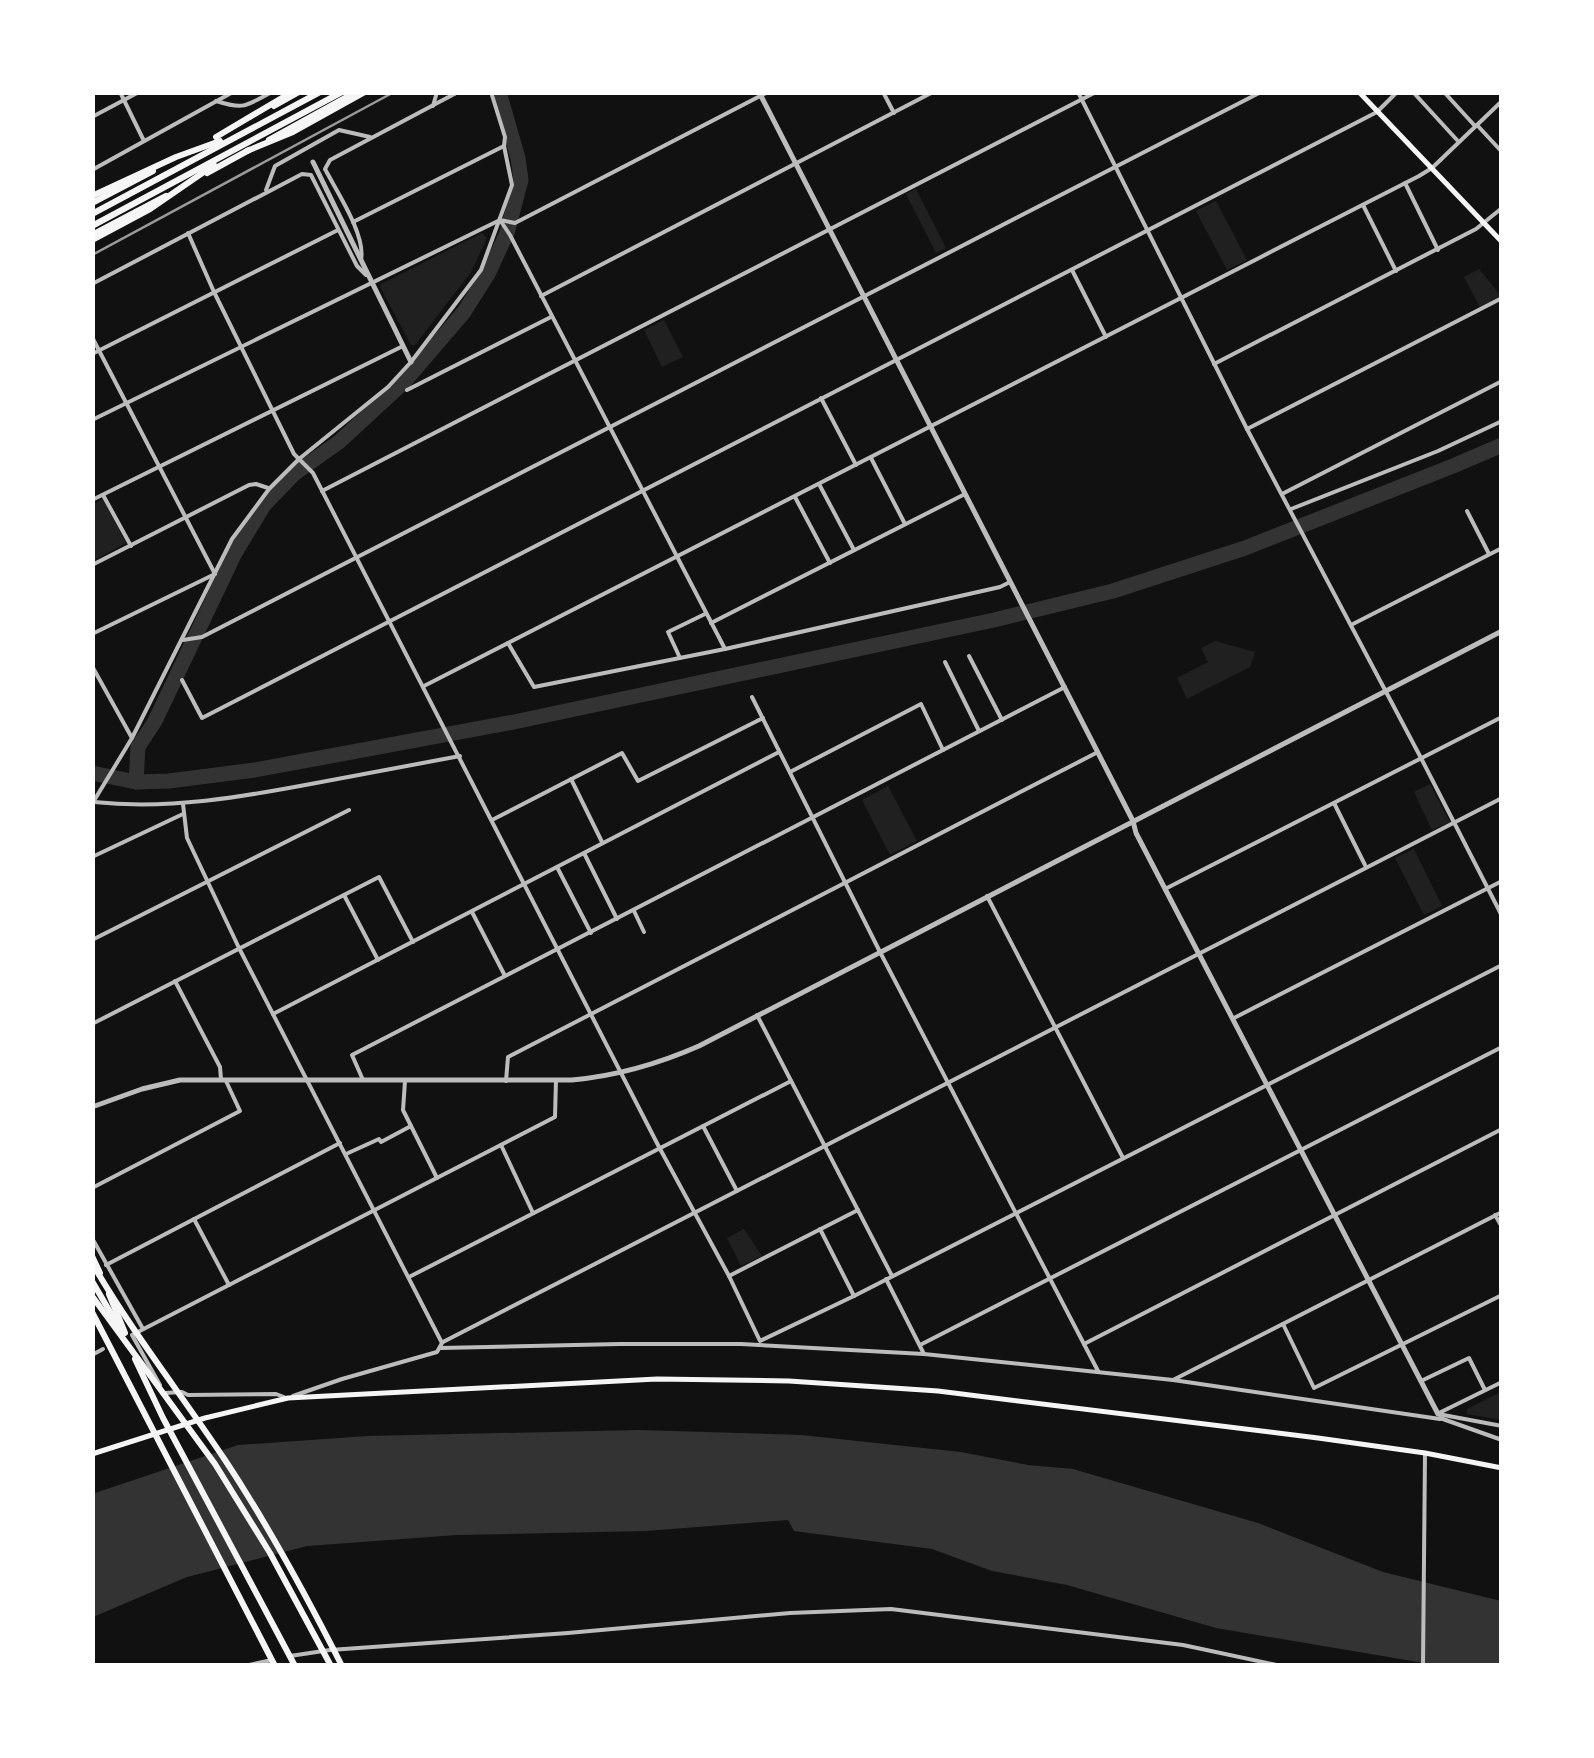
<svg xmlns="http://www.w3.org/2000/svg" width="1594" height="1758" font-family="Montserrat,sans-serif">
	<style>
		.green { fill: #202020 }
		.water { fill: #333 }
		.lines { fill: none; stroke-linecap: round; stroke-linejoin: round }
		.river { stroke: #333; stroke-width: 15 }
		.minor { stroke: #bcbcbc; stroke-width: 4 }
		.tertiary { stroke: #bcbcbc; stroke-width: 5 }
		.secondary { stroke: #f5f5f5; stroke-width: 5 }
		.trunk { stroke: #f5f5f5; stroke-width: 6 }
		.motorway { stroke: #f5f5f5; stroke-width: 6 }
		.rail { stroke: #9a9a9a; stroke-width: 2.5 }
	</style>
	<rect width="100%" height="100%" fill="#111"/>
	<g class="green">
		<polygon points="916,189 946,248 936,253 906,194"/>
		<polygon points="1216,201 1247,260 1227,270 1196,211"/>
		<polygon points="482,233 487,238 471,272 415,345 411,345 380,287 381,284"/>
		<polygon points="1479,269 1501,296 1480,307 1464,277"/>
		<polygon points="664,320 683,357 662,367 644,330"/>
		<polygon points="103,499 126,543 93,561 93,504"/>
		<polygon points="1215,641 1255,652 1250,667 1187,699 1177,678 1208,662 1201,648"/>
		<polygon points="1430,784 1450,822 1432,830 1414,792"/>
		<polygon points="888,786 917,841 890,855 862,800"/>
		<polygon points="1414,849 1442,906 1424,915 1395,858"/>
		<polygon points="744,1229 762,1256 741,1266 727,1238"/>
		<polygon points="1501,1392 1501,1420 1467,1414 1467,1409"/>
	</g>
	<polygon class="water" points="639,1430 801,1435 961,1452 1028,1465 1073,1469 1258,1523 1383,1572 1501,1601 1501,1665 1436,1665 1216,1628 1067,1585 992,1571 932,1549 794,1531 788,1520 646,1531 457,1535 307,1546 187,1577 93,1617 92,1494 238,1445 367,1436"/>
	<g class="lines">
		<g class="river">
			<polyline points="92,773 136,782 169,781 255,770 514,722 994,620 1113,591 1245,548 1453,466 1502,445"/>
			<polyline points="136,782 138,747 155,721 235,553 264,505 294,474 339,442 404,382 464,312 488,274 507,233 521,180 518,158 499,92"/>
		</g>
		<g class="minor">
			<polyline points="120,92 144,141"/>
			<polyline points="883,92 894,113"/>
			<polyline points="1078,92 1247,429 1421,758 1502,916"/>
			<polyline points="1413,92 1457,140"/>
			<polyline points="1444,92 1475,126"/>
			<path d="M216 101C245 110 245 106 272 92"/>
			<polyline points="433,106 437,92"/>
			<polyline points="92,117 139,92"/>
			<polyline points="1477,125 1502,152"/>
			<polyline points="92,170 233,92"/>
			<polyline points="1405,183 1438,250"/>
			<polyline points="266,190 275,166 339,130 370,137"/>
			<polyline points="1363,205 1396,271"/>
			<polyline points="500,220 510,235 725,649"/>
			<polyline points="353,222 504,146"/>
			<polyline points="188,233 214,292 294,454 313,473 659,1147 729,1276 760,1341 854,1296 1502,965"/>
			<path d="M361 260C366 235 337 192 325 169L330 160 458 92"/>
			<polyline points="1072,270 1106,337"/>
			<polyline points="92,284 302,174 311,175 357,266 366,275"/>
			<polyline points="541,296 933,92"/>
			<polyline points="92,337 215,574 92,634"/>
			<polyline points="92,354 338,230"/>
			<polyline points="1214,364 1476,229 1502,208"/>
			<polyline points="407,390 551,317"/>
			<polyline points="821,398 856,465"/>
			<polyline points="92,420 500,220 515,223 768,92"/>
			<polyline points="1247,429 1502,298"/>
			<polyline points="871,458 905,524"/>
			<polyline points="819,484 854,550"/>
			<polyline points="322,491 1096,92"/>
			<polyline points="1282,494 1502,381"/>
			<polyline points="103,495 131,546"/>
			<polyline points="795,497 830,563"/>
			<polyline points="92,500 403,346"/>
			<polyline points="1291,509 1438,451 1502,421"/>
			<polyline points="1467,511 1489,554"/>
			<polyline points="92,565 249,485 256,484 268,488"/>
			<polyline points="711,623 965,494"/>
			<polyline points="1351,625 1502,548"/>
			<polyline points="183,640 202,637 1261,92"/>
			<polyline points="508,643 534,687 725,649 1000,587 1010,582"/>
			<polyline points="969,656 1002,720"/>
			<polyline points="680,658 668,632 705,614"/>
			<polyline points="945,662 979,731"/>
			<polyline points="92,666 132,738"/>
			<polyline points="182,680 202,718 1377,112 1397,92"/>
			<polyline points="424,686 1419,176 1432,168 1502,101"/>
			<polyline points="752,697 880,952 1098,1371"/>
			<polyline points="790,772 921,704 943,750"/>
			<polyline points="571,779 602,842"/>
			<path d="M94 802C169 810 242 797 316 783 364 774 412 765 460 756"/>
			<polyline points="1334,803 1365,865"/>
			<polyline points="92,804 132,738 232,539 269,489 299,459 388,387 411,362 481,270 512,185 504,146 505,137 491,92"/>
			<polyline points="183,804 187,838 239,948 442,1343 437,1352 342,1379 293,1396"/>
			<polyline points="492,820 622,753 638,781 763,718"/>
			<polyline points="584,853 617,919"/>
			<polyline points="92,857 183,814"/>
			<polyline points="557,867 591,933"/>
			<polyline points="1165,889 1502,717"/>
			<polyline points="344,895 378,960"/>
			<polyline points="987,896 1123,1158"/>
			<polyline points="634,911 644,932"/>
			<polyline points="472,912 504,974"/>
			<polyline points="92,940 349,810"/>
			<polyline points="175,981 220,1067 221,1079"/>
			<polyline points="273,1014 779,752"/>
			<polyline points="757,1015 892,1276"/>
			<polyline points="1234,1018 1502,881"/>
			<polyline points="92,1024 379,877 413,942"/>
			<polyline points="363,1080 352,1055 1065,687"/>
			<polyline points="405,1081 403,1110 437,1178"/>
			<polyline points="506,1081 508,1057 1096,753"/>
			<polyline points="703,1126 737,1191"/>
			<polyline points="501,1145 533,1213"/>
			<polyline points="346,1154 379,1139 381,1142 411,1126"/>
			<polyline points="92,1188 240,1111 226,1081"/>
			<polyline points="1495,1215 1502,1227"/>
			<polyline points="194,1219 229,1285"/>
			<polyline points="820,1229 854,1296"/>
			<polyline points="92,1238 143,1329"/>
			<polyline points="106,1265 340,1143"/>
			<polyline points="729,1276 858,1210"/>
			<polyline points="409,1277 791,1081"/>
			<polyline points="886,1279 924,1354"/>
			<polyline points="1283,1324 1314,1388 1502,1295"/>
			<polyline points="443,1342 1502,798"/>
			<polyline points="1084,1344 1502,1129"/>
			<polyline points="920,1345 1502,1047"/>
			<polyline points="441,1348 620,1344 741,1344 924,1354 1173,1380 1440,1419"/>
			<polyline points="92,1355 103,1349"/>
			<polyline points="1173,1380 1502,1212"/>
			<polyline points="1421,1381 1469,1358 1485,1390"/>
			<polyline points="160,1385 132,1335 555,1117 556,1080"/>
			<polyline points="165,1393 182,1392 188,1395 276,1394 284,1397"/>
			<polyline points="1439,1413 1502,1382"/>
			<polyline points="1438,1414 1502,1426"/>
			<polyline points="1440,1418 1502,1440"/>
			<polyline points="290,1656 330,1650 568,1633 790,1613 891,1609 1183,1645 1281,1666"/>
			<polyline points="244,1666 272,1660"/>
			<polyline points="1423,1666 1425,1453"/>
		</g>
		<g class="tertiary">
			<polyline points="759,92 1133,821 1136,833 1438,1414"/>
			<polyline points="313,162 411,362"/>
			<path d="M92 1107 142 1089 180 1080H572C616 1076 658 1064 699 1046L1502 631"/>
		</g>
		<g class="secondary">
			<polyline points="1359,92 1502,242"/>
			<polyline points="92,1454 205,1418 288,1398 657,1379 789,1381 938,1391 1318,1438 1425,1453 1502,1468"/>
		</g>
		<g class="trunk">
			<polyline points="274,106 299,92"/>
			<polyline points="269,140 356,92"/>
			<polyline points="207,173 249,150"/>
			<polyline points="92,203 153,171"/>
			<polyline points="92,235 166,196"/>
			<polyline points="92,1256 100,1273"/>
			<polyline points="109,1294 125,1333"/>
			<polyline points="92,1312 275,1666"/>
			<polyline points="135,1359 163,1418 295,1666"/>
		</g>
		<g class="motorway">
			<polyline points="216,137 292,92"/>
			<polyline points="247,151 293,132 365,92"/>
			<polyline points="92,196 176,157 220,141"/>
			<polyline points="92,214 320,92"/>
			<polyline points="92,226 342,92"/>
			<polyline points="92,240 150,209 214,165"/>
			<path d="M92 1263C132 1332 181 1394 225 1460 268 1525 306 1595 342 1666"/>
			<polyline points="92,1281 123,1334"/>
			<polyline points="92,1296 215,1464 270,1553 331,1666"/>
		</g>
		<polyline class="rail" points="92,255 394,92"/>
	</g>
	<rect width="1594" height="1758" fill="none" stroke="#ffffff" stroke-width="190"/>
</svg>
